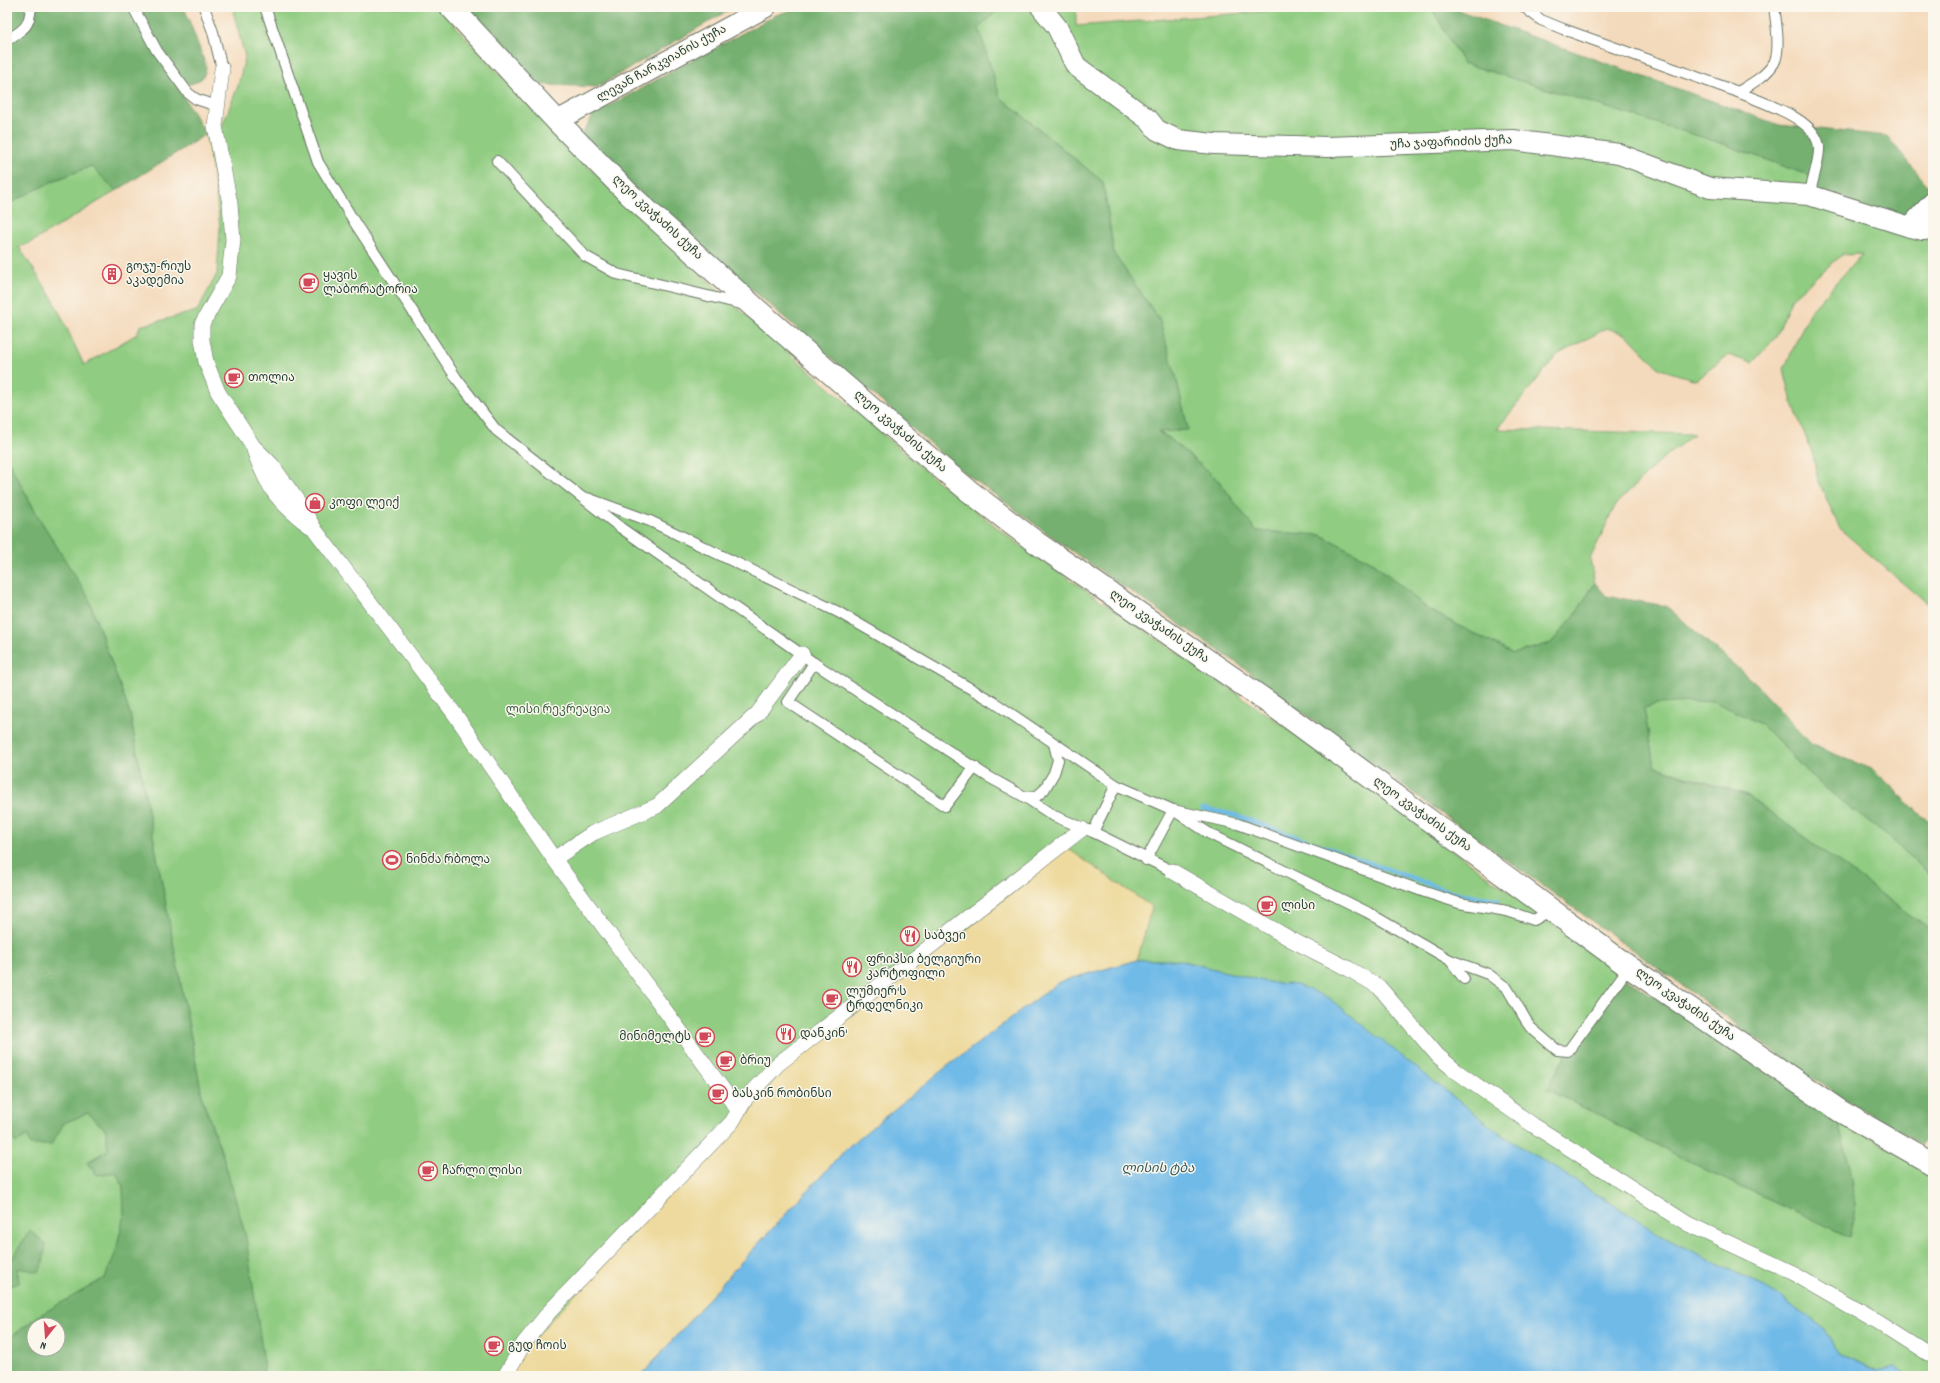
<svg xmlns="http://www.w3.org/2000/svg" width="1940" height="1383" font-family="Dekko,'Noto Sans Georgian',sans-serif">
	<style>
		.green { fill: #90cc81; stroke: #58845a }
		.forest { fill: #74b06f; stroke: #4a7652; fill-rule: evenodd }
		.sand { fill: #eeda9e; stroke: #868c69 }
		.water { fill: #6fbae8; stroke: #477c8e }
		.lines { fill: none; stroke-linecap: round; stroke-linejoin: round }
		.stream { stroke: #6fbae8; stroke-width: 5 }
		.service-casing { stroke: #6a7464; stroke-width: 12 }
		.pedestrian-casing { stroke: #6a7464; stroke-width: 16 }
		.minor-casing { stroke: #6a7464; stroke-width: 22 }
		.secondary-casing { stroke: #6a7464; stroke-width: 24 }
		.service { stroke: #fff; stroke-width: 10 }
		.pedestrian { stroke: #fff; stroke-width: 15 }
		.minor { stroke: #fff; stroke-width: 20 }
		.secondary { stroke: #fff; stroke-width: 22 }
		.labels { text-anchor: middle; dominant-baseline: central; stroke-width: 3; stroke-linejoin: round; paint-order: stroke }
		.street-label { font-size: 12px; fill: #1f3d34; stroke: #fbf7ec }
		.poi-label { font-size: 12px; fill: #1f3d34; stroke: #fbf7ec; text-anchor: start }
		.park-label { font-size: 12px; fill: #3b6147; stroke: #fbf7ec }
		.water-label { font-size: 13px; font-style: italic; fill: #335c61; stroke: #fbf7ec }
	</style>
	<rect width="100%" height="100%" fill="#fbf7ec"/>
	<filter id="ink" filterUnits="userSpaceOnUse"><feTurbulence type="fractalNoise" baseFrequency=".025" numOctaves="2"/><feDisplacementMap in="SourceGraphic" scale="8" xChannelSelector="R" yChannelSelector="G"/><feConvolveMatrix kernelMatrix="1 2 1 2 8 2 1 2 1" color-interpolation-filters="sRGB"/></filter>
	<filter id="wash" filterUnits="userSpaceOnUse"><feTurbulence type="fractalNoise" baseFrequency=".012" numOctaves="4" result="noise"/><feDisplacementMap in="SourceGraphic" scale="16" xChannelSelector="R" yChannelSelector="G"/><feGaussianBlur stdDeviation="0.9" result="paint"/><feColorMatrix in="noise" values="0 0 0 0 0 0 0 0 0 0 0 0 0 0 0 0 0 1.4 0 .05"/><feComposite in="paint" operator="in"/></filter>
	<g filter="url(#wash)">
		<rect width="100%" height="100%" fill="#f4dabc"/>
		<g class="green">
			<polygon points="232,7 438,7 514,90 621,200 750,319 931,476 1021,546 1277,721 1623,976 1568,1051 1547,1089 1722,1178 1798,1212 1849,1237 1856,1204 1850,1167 1837,1118 1933,1172 1933,1376 1907,1376 1895,1367 1878,1371 1837,1353 1825,1329 1764,1286 1670,1240 1500,1134 1416,1068 1297,985 1267,982 1178,960 1137,960 1152,907 1067,848 967,929 641,1225 500,1376 264,1376 263,1356 224,1159 203,1101 130,714 88,597 39,518 7,459 7,208 8,204 53,181 92,166 116,191 30,243 19,247 54,301 84,365 137,334 140,326 197,311 217,274 220,228 215,185 206,134 222,126 238,86 245,57"/>
			<polygon points="1001,7 1076,7 1076,26 1322,7 1431,7 1463,63 1721,143 1813,177 1933,198 1933,609 1840,529 1818,480 1813,455 1792,402 1784,369 1809,313 1862,254 1842,255 1792,297 1776,337 1752,363 1728,355 1696,380 1660,369 1627,335 1607,328 1557,355 1497,429 1694,434 1661,460 1616,504 1590,559 1595,583 1574,616 1551,643 1513,654 1429,610 1374,563 1321,535 1256,531 1219,481 1169,438 1157,431 1188,429 1176,377 1159,319 1114,254 1103,182 1000,97 978,28"/>
			<polygon points="1713,701 1761,724 1820,784 1887,835 1926,871 1933,876 1933,932 1747,795 1654,766 1644,708 1657,704"/>
			<polygon points="88,1113 106,1130 108,1150 87,1162 97,1175 116,1172 123,1186 124,1214 116,1252 105,1278 40,1315 7,1340 7,1287 19,1283 17,1268 46,1244 30,1231 7,1267 7,1131 16,1143 27,1135 50,1145 64,1123"/>
		</g>
		<g class="forest">
			<path d="M7 7H184L206 66C205 77 201 81 190 84L182 80 176 85 206 134 116 191 91 166 53 181 8 204 7 208V19L9 17 7 14Z"/>
			<polygon points="462,7 734,7 597,87 531,84"/>
			<polygon points="800,7 1001,7 979,28 1000,97 1103,182 1114,254 1159,319 1176,377 1188,430 1158,432 1169,438 1219,481 1256,531 1321,535 1374,563 1429,610 1513,654 1551,643 1574,616 1595,583 1606,596 1666,606 1756,684 1812,745 1874,770 1923,817 1933,823 1933,876 1926,871 1887,835 1820,784 1761,724 1713,701 1657,704 1644,708 1654,766 1692,779 1747,795 1933,932 1933,1127 1921,1145 1846,1100 1789,1062 1335,737 1237,663 1076,554 957,467 635,188 582,134 594,114 776,15"/>
			<polygon points="1431,7 1449,7 1779,125 1887,136 1933,192 1933,200 1901,224 1809,195 1813,177 1721,143 1463,63"/>
			<path d="M7 459 39 518 88 597 130 714 203 1101 224 1159 246 1237 263 1356 264 1376H7V1340L40 1315 105 1278 116 1252 124 1214 123 1186 116 1172 97 1175 87 1163 108 1150 106 1130 88 1113 64 1123 51 1145H30L27 1135 16 1143 7 1131ZM34 1325H58V1349H34Z"/>
			<polygon points="1623,976 1837,1118 1850,1167 1856,1204 1849,1237 1798,1212 1722,1178 1547,1089 1568,1051"/>
			<polygon points="30,1230 46,1244 43,1263 39,1272 17,1268 19,1283 7,1287 7,1267"/>
		</g>
		<polygon class="sand" points="1067,848 1152,907 1137,960 1059,982 849,1146 733,1271 641,1376 499,1376 791,1062 967,929"/>
		<polygon class="water" points="1137,960 1178,960 1267,982 1297,985 1329,998 1500,1134 1670,1240 1764,1286 1825,1329 1837,1353 1877,1371 1895,1367 1907,1376 641,1376 733,1271 849,1146 945,1068 1059,982"/>
		<g class="lines">
			<polyline class="stream" points="1203,809 1234,815 1454,893 1498,900"/>
		</g>
	</g>
	<g filter="url(#ink)">
		<g class="lines">
			<defs>
				<g id="service">
					<polyline points="133,7 157,51 188,93 196,99 217,106"/>
					<polyline points="204,7 213,32 222,69"/>
					<polyline points="265,7 318,162 355,223 457,379 496,430 621,528 814,663 987,776 1025,797 1054,816 1093,832 1172,871"/>
					<path d="M1524 7 1541 20 1563 29 1738 92C1751 84 1766 76 1774 63 1781 51 1776 21 1774 7"/>
					<path d="M7 40C24 29 29 28 31 7"/>
					<path d="M1738 92C1762 103 1816 118 1819 147 1820 157 1812 184 1809 195"/>
					<polyline points="497,161 585,256 617,274 745,305"/>
					<polyline points="587,498 650,521 838,612 992,701 1116,785 1173,810 1238,824 1425,892 1459,903 1507,911 1534,920 1551,910"/>
					<polyline points="814,663 788,702 945,806 975,767"/>
					<polyline points="1025,797 1037,796 1044,790 1054,773 1058,760 1054,744"/>
					<polyline points="1093,832 1116,785"/>
					<polyline points="1146,860 1173,810 1210,834 1367,912 1450,960 1488,974 1507,988 1530,1027 1557,1050 1568,1051 1629,967"/>
					<polyline points="1450,960 1464,979"/>
				</g>
				<g id="pedestrian">
					<polyline points="222,69 215,126 230,204 233,240 229,276 202,324 202,340 206,362 218,392 253,446 272,465 301,506 315,530 454,713 554,859 738,1110"/>
					<path d="M254 450C267 487 278 503 310 526"/>
					<polyline points="554,859 593,833 657,806 758,713 802,654"/>
					<polyline points="1172,871 1292,940 1349,969 1379,987 1438,1056 1456,1071 1533,1125 1688,1224 1795,1274 1878,1322 1933,1357"/>
					<polyline points="505,1376 524,1343 550,1311 732,1122 746,1098 778,1064 1082,829"/>
				</g>
				<g id="minor">
					<polyline points="1041,7 1057,27 1076,66 1149,120 1157,130 1178,140 1214,144 1328,147 1513,140 1619,154 1710,188 1809,195 1910,227 1923,230 1933,229"/>
					<polyline points="557,121 766,7"/>
					<polyline points="1910,227 1933,202"/>
				</g>
				<polyline id="secondary" points="451,7 557,121 629,194 755,308 915,446 969,491 1037,543 1275,707 1629,967 1840,1111 1933,1164"/>
			</defs>
			<use href="#service" class="service-casing"/>
			<use href="#pedestrian" class="pedestrian-casing"/>
			<use href="#minor" class="minor-casing"/>
			<use href="#secondary" class="secondary-casing"/>
			<use href="#service" class="service"/>
			<use href="#pedestrian" class="pedestrian"/>
			<use href="#minor" class="minor"/>
			<use href="#secondary" class="secondary"/>
		</g>
	</g>
	<defs>
		<symbol id="building-ring" viewBox="-11 -11 22 22"><circle r="9.5" fill="#fbf7ec" stroke="#d1495b" stroke-width="1.5"/><path d="M-4-6H4V6H1V3H-1V6H-4ZM-2.5-4.3h1.7v1.8h-1.7ZM.8-4.3h1.7v1.8H.8ZM-2.5-1h1.7V.8h-1.7ZM.8-1h1.7V.8H.8Z" fill="#d1495b"/></symbol>
		<symbol id="cafe-ring" viewBox="-11 -11 22 22"><circle r="9.5" fill="#fbf7ec" stroke="#d1495b" stroke-width="1.5"/><path d="M-5.5-4.5H6V0H3Q3 3.5 0 3.5H-2.5Q-5.5 3.5-5.5 0ZM3-3.2v2h1.7v-2ZM-6 4.5H4V6H-6Z" fill="#d1495b"/></symbol>
		<symbol id="shop-ring" viewBox="-11 -11 22 22"><circle r="9.5" fill="#fbf7ec" stroke="#d1495b" stroke-width="1.5"/><path d="M-5-2.5h2.3a2.7 3.5 0 0 1 5.4 0H5L5.5 6h-11ZM-1.5-2.5h3a1.5 2.3 0 0 0-3 0Z" fill="#d1495b"/></symbol>
		<symbol id="stadium-ring" viewBox="-11 -11 22 22"><circle r="9.5" fill="#fbf7ec" stroke="#d1495b" stroke-width="1.5"/><path d="M0-5a6.5 5 0 1 0 0 10a6.5 5 0 1 0 0-10ZM-3.5-1.8h7v3.6h-7Z" fill="#d1495b"/></symbol>
		<symbol id="restaurant-ring" viewBox="-11 -11 22 22"><circle r="9.5" fill="#fbf7ec" stroke="#d1495b" stroke-width="1.5"/><path d="M-5-6h1v4h1v-4h1v4h1v-4h1v5L-1.5 .5V6h-2V.5L-5-1ZM5-6V6H3V1.5H1.5Q1.5-4 5-6Z" fill="#d1495b"/></symbol>
	</defs>
	<g fill-rule="evenodd">
		<use href="#building-ring" x="101" y="263" width="22" height="22"/>
		<use href="#cafe-ring" x="298" y="272" width="22" height="22"/>
		<use href="#cafe-ring" x="223" y="367" width="22" height="22"/>
		<use href="#shop-ring" x="304" y="492" width="22" height="22"/>
		<use href="#stadium-ring" x="381" y="849" width="22" height="22"/>
		<use href="#cafe-ring" x="1256" y="895" width="22" height="22"/>
		<use href="#restaurant-ring" x="899" y="925" width="22" height="22"/>
		<use href="#restaurant-ring" x="841" y="956" width="22" height="22"/>
		<use href="#cafe-ring" x="821" y="988" width="22" height="22"/>
		<use href="#restaurant-ring" x="775" y="1023" width="22" height="22"/>
		<use href="#cafe-ring" x="694" y="1026" width="22" height="22"/>
		<use href="#cafe-ring" x="715" y="1050" width="22" height="22"/>
		<use href="#cafe-ring" x="707" y="1083" width="22" height="22"/>
		<use href="#cafe-ring" x="417" y="1160" width="22" height="22"/>
		<use href="#cafe-ring" x="483" y="1335" width="22" height="22"/>
	</g>
	<g class="labels">
		<g class="street-label">
			<text transform="translate(662 64) rotate(-29)">ლევან ჩარკვიანის ქუჩა</text>
			<text transform="translate(1451 143) rotate(-2)">უჩა ჯაფარიძის ქუჩა</text>
			<text transform="translate(657 218) rotate(43)">ლეო კვაჭაძის ქუჩა</text>
			<text transform="translate(900 432) rotate(41)">ლეო კვაჭაძის ქუჩა</text>
			<text transform="translate(1159 627) rotate(35)">ლეო კვაჭაძის ქუჩა</text>
			<text transform="translate(1422 815) rotate(36)">ლეო კვაჭაძის ქუჩა</text>
			<text transform="translate(1685 1005) rotate(35)">ლეო კვაჭაძის ქუჩა</text>
		</g>
		<g class="poi-label">
			<text x="126" y="267">გოჯუ-რიუს<tspan x="126" dy="14">აკადემია</tspan></text>
			<text x="323" y="276">ყავის<tspan x="323" dy="14">ლაბორატორია</tspan></text>
			<text x="248" y="378">თოლია</text>
			<text x="329" y="503">კოფი ლეიქ</text>
			<text x="406" y="860">ნინძა რბოლა</text>
			<text x="1281" y="906">ლისი</text>
			<text x="924" y="936">საბვეი</text>
			<text x="866" y="960">ფრიპსი ბელგიური<tspan x="866" dy="14">კარტოფილი</tspan></text>
			<text x="846" y="992">ლუმიერ'ს<tspan x="846" dy="14">ტრდელნიკი</tspan></text>
			<text x="800" y="1034">დანკინ'</text>
			<text x="691" y="1037" text-anchor="end">მინიმელტს</text>
			<text x="740" y="1061">ბრიუ</text>
			<text x="732" y="1094">ბასკინ რობინსი</text>
			<text x="442" y="1171">ჩარლი ლისი</text>
			<text x="508" y="1346">გუდ ჩოის</text>
		</g>
		<g class="park-label">
			<text x="558" y="710">ლისი რეკრეაცია</text>
		</g>
		<g class="water-label">
			<text x="1158" y="1169">ლისის ტბა</text>
		</g>
	</g>
	<rect width="1940" height="1383" fill="none" stroke="#fbf7ec" stroke-width="24"/>
	<g transform="translate(46 1337) rotate(197)"><circle r="19" fill="#fbf7ec" stroke="#a3ada2"/>
	<path d="M0-3L7 15L0 10L-7 15Z" fill="#d1495b"/>
	<text y="-6" font-size="11" font-weight="bold" text-anchor="middle" fill="#1f3d34">N</text>
	</g>
</svg>
